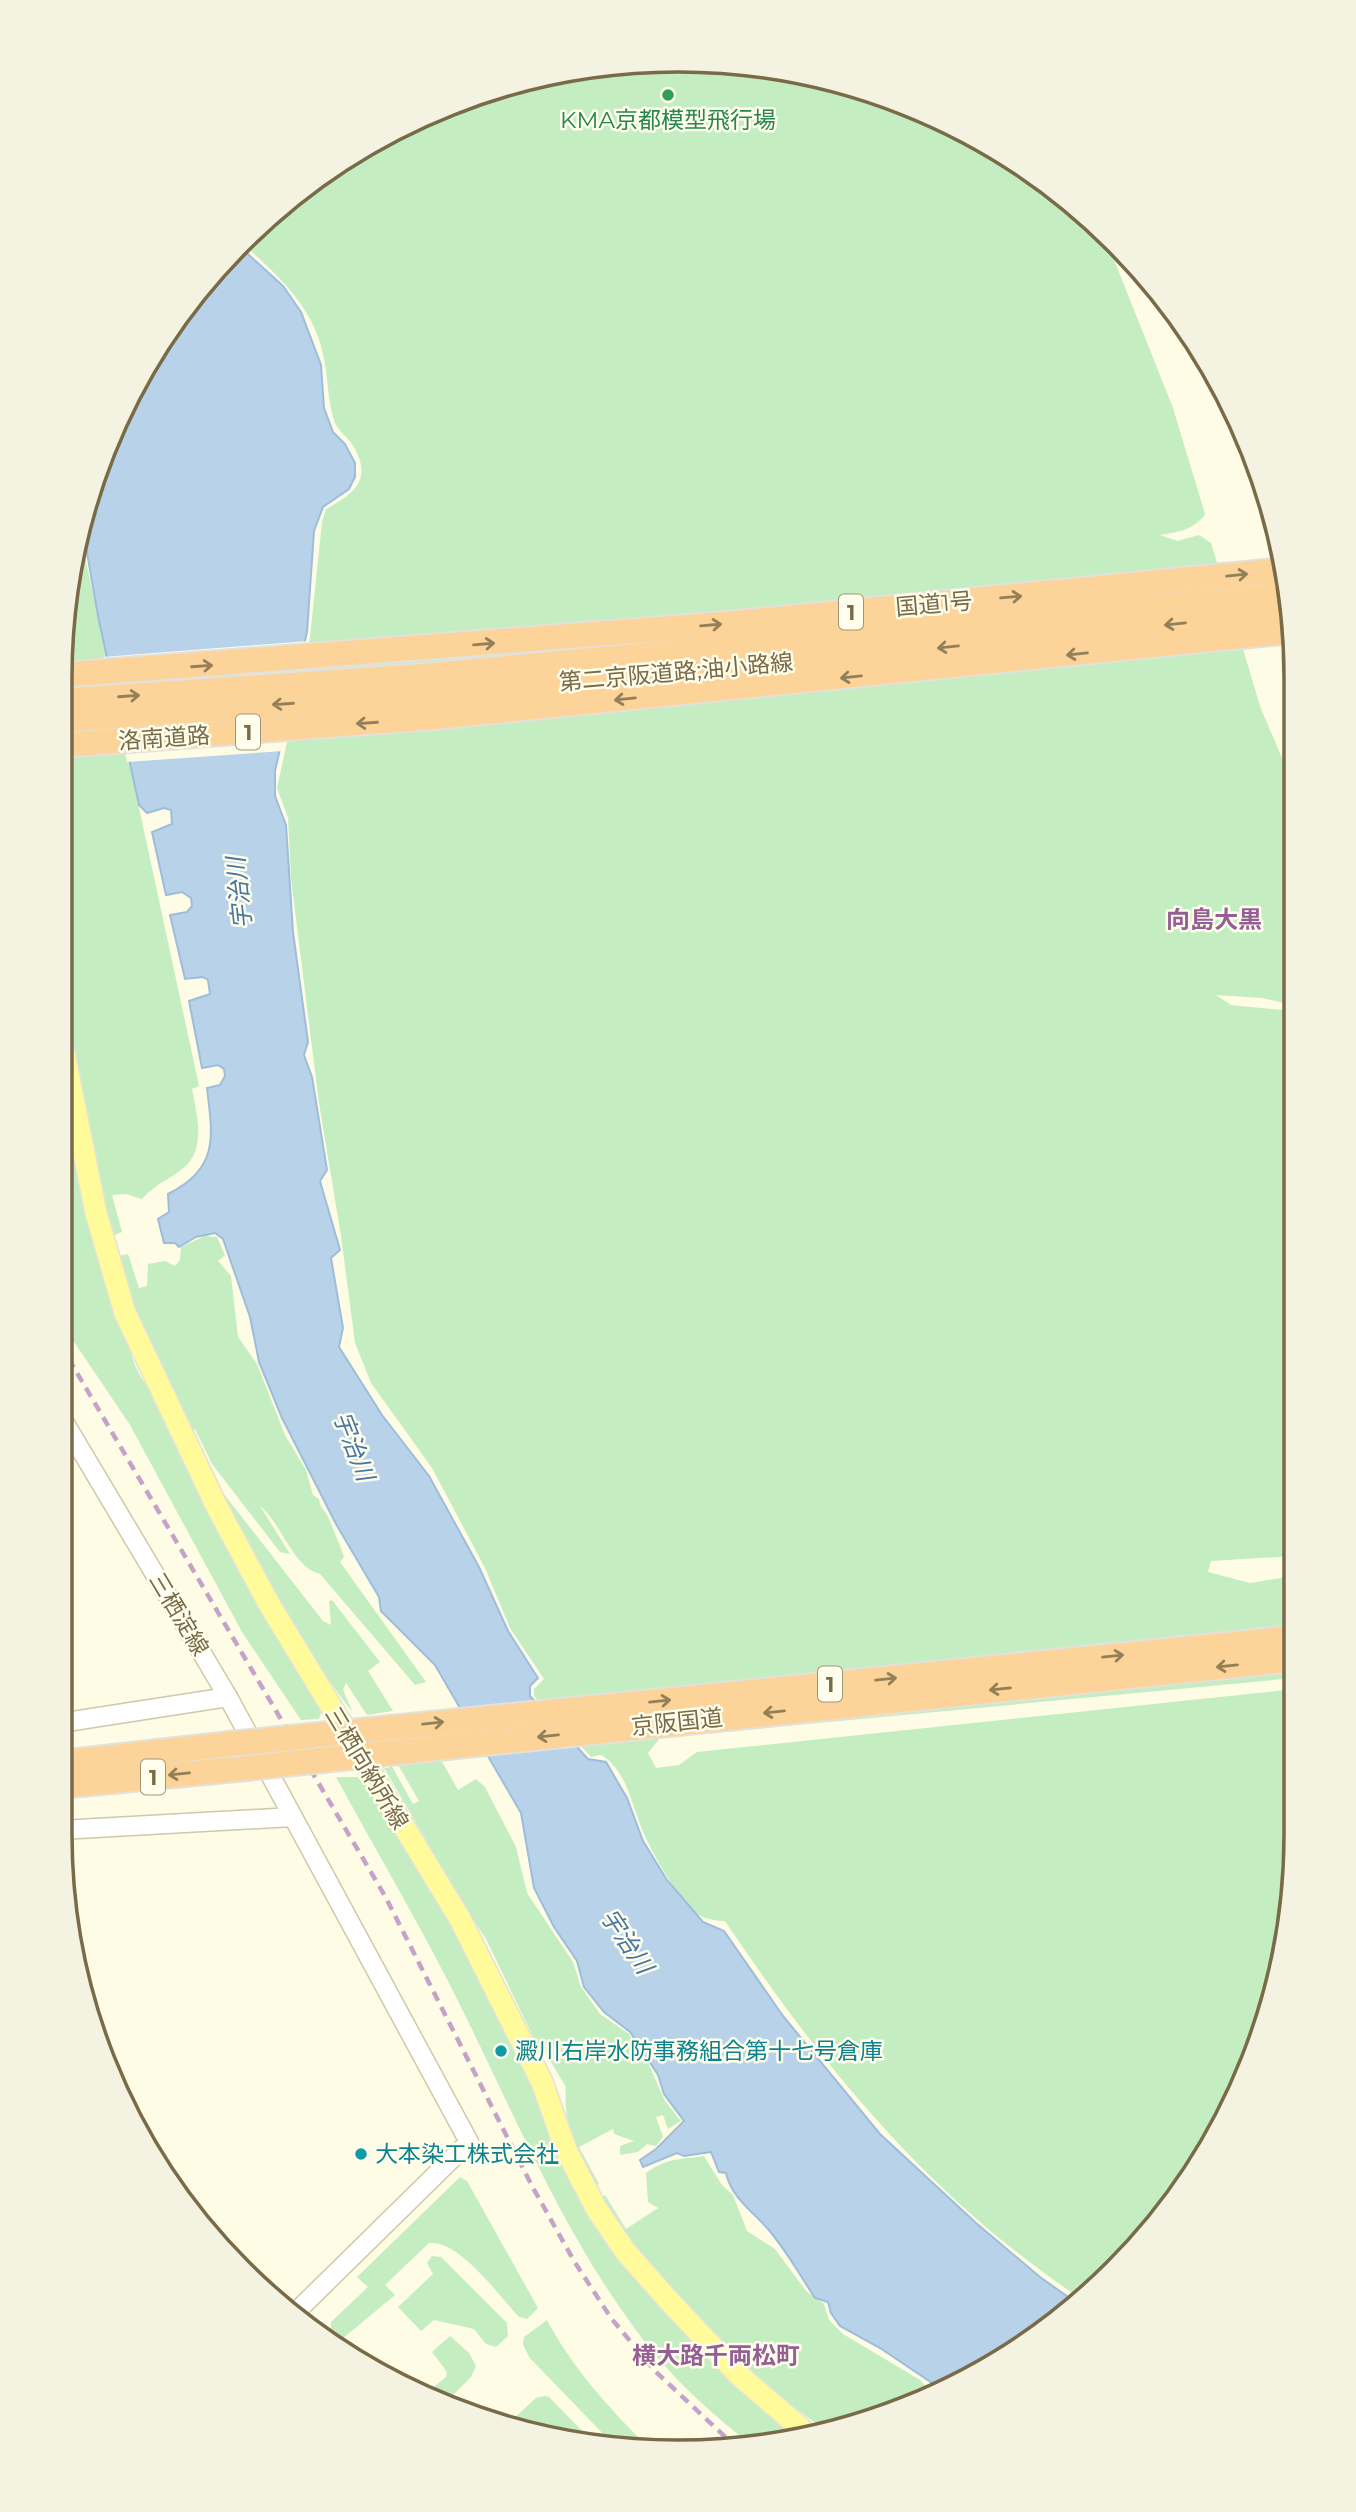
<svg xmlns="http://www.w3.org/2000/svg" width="1356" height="2512" font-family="Montserrat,'Noto Sans JP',sans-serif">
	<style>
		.green { fill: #c5edc2 }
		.water { fill: #b8d2e9; stroke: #9ebddb; stroke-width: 2 }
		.pier { fill: #fefce5 }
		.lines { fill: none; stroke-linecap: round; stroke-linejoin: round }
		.minor-casing { stroke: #d0c8aa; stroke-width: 21 }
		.major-casing { stroke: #e4e1da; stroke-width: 24 }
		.highway-casing { stroke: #e4e1da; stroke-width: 28 }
		.minor { stroke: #fff; stroke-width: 18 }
		.major { stroke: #fffb9b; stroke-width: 21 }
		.highway { stroke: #fcd398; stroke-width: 24 }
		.rail { stroke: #c4a2c9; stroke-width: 4.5; stroke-dasharray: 10 7; stroke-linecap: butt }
		.highway-bridge-casing { stroke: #e4e1da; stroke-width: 28; stroke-linecap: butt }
		.highway-bridge { stroke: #fcd398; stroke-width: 24 }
		.oneway { stroke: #937f58 }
		.leisure-dot { fill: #2e9e5b; stroke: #fffeed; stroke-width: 2.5 }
		.culture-dot { fill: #0f9aa8; stroke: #fffeed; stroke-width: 2.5 }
		.labels { text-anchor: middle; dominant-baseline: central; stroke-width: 5; stroke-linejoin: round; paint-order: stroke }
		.shield { fill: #fffeed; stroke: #a1967a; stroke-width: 2 }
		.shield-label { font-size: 21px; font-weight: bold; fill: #796a48 }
		.leisure-label { font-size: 23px; fill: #27864d; stroke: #fffeed }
		.street-label { font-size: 23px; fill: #796a48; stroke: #fffeed }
		.culture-label { font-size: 23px; fill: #0d838f; stroke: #fffeed; text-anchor: start }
		.water-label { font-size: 24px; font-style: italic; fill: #4876a4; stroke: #fffeed }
		.neighbourhood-label { font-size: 24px; font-weight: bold; fill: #955f96; stroke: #fffeed }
		.rim { fill: none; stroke: #796a48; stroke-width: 3.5 }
	</style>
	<rect width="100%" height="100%" fill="#fefce5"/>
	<g class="green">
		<path d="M637 61 758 65 876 92 987 142 1086 213 1103 232 1173 408 1205 514C1195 530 1177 532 1160 535L1177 541 1199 535 1211 543 1261 709 1292 781 1293 1005 1262 998 1216 995 1231 1005 1293 1011 1294 1556 1211 1561 1208 1572 1250 1583 1294 1576 1295 1678 660 1738 648 1753 656 1768 679 1765 697 1752 1295 1689V1874L1275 1994 1214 2143 1083 2300C932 2200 825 2070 725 1921 717 1921 706 1919 699 1915 679 1901 651 1852 642 1829 632 1805 626 1769 601 1755L591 1757 534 1696V1689L544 1679 510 1628 485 1568 432 1468 371 1383 355 1343 341 1236 319 1103 291 879 288 818 277 788 310 637 322 522 326 509C353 494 373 481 354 447 347 435 336 431 333 417 328 399 328 382 325 364 317 310 281 278 242 243L301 188 404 123 518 81Z"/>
		<path d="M79 529 199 1086 192 1089C197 1115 207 1150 182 1169 166 1182 158 1182 142 1199L126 1194 112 1195 122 1232 112 1236 60 1010 61 638Z"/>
		<path d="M60 1104 128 1335C129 1356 140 1383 157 1395L323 1705 319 1719 301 1720 242 1632 130 1425 60 1321V1250L67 1249 60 1213Z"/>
		<path d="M205 1236 217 1237 225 1255 218 1261 231 1276 238 1337 257 1364 285 1435 306 1470 313 1495 319 1499C320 1509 326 1511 329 1519 334 1532 340 1544 344 1557L340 1562 426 1682 415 1685 320 1574C292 1567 282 1523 260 1506L290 1554 280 1552 212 1464 195 1429 184 1432 145 1344 119 1256 128 1254 139 1288 147 1286 148 1264 165 1261 175 1266 180 1260 181 1247Z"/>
		<path d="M213 1480 323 1621 331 1625 329 1601 332 1600 380 1662 368 1671 393 1711 367 1715 346 1683 343 1690 353 1713C297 1641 256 1561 213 1480Z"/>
		<path d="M440 1758 458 1790 476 1779 485 1787 516 1847 527 1893 573 1962 581 1987 600 2014 629 2034 646 2058 665 2101 681 2121 668 2129 663 2115 656 2117 663 2137 656 2146 647 2144 638 2152 620 2155V2146L634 2141 614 2134 613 2129 579 2147 599 2184 592 2187C575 2156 563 2120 566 2087L543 2049H539L486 1939 441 1872 439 1862 384 1768H389L387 1764 390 1763 413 1804 419 1801 397 1763Z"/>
		<path d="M336 1777H363L461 1936 539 2093 581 2193 794 2434 750 2444C717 2418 684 2389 657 2357 572 2254 519 2124 460 2005 422 1928 377 1853 336 1777Z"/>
		<path d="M704 2156 722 2185 733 2195 747 2231 775 2249 806 2291 824 2304 829 2320 843 2334 920 2380 933 2394 915 2405 821 2427C739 2369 656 2282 598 2200L605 2195 626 2229 658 2208 648 2202 646 2173C669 2157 678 2160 704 2156Z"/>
		<path d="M460 2177 467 2181 538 2308 527 2319 519 2317C499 2296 460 2240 429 2243L385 2285 395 2295 336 2344 331 2335V2322L368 2287 357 2277Z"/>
		<polygon points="432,2256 441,2257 507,2323 508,2336 496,2347 486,2344 474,2329 434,2320 421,2331 398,2307 433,2274 427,2263"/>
		<path d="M547 2320C572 2367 607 2406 645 2444L610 2441 529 2357 523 2344 524 2337Z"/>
		<polygon points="450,2336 469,2353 476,2366 471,2377 448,2400 429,2391 446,2377 447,2372 432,2352"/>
		<polygon points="545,2396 549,2397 589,2438 520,2432 510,2422 536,2398"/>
	</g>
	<path class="water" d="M239 246 283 286 301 312 321 365 324 408 333 432 345 444 355 463V477L349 489 323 507 314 531 307 632 275 771V796L286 825 293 932 308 1042 304 1055 312 1077 327 1170 320 1181 340 1250 331 1258 343 1328 339 1347 382 1415 429 1476 479 1567 508 1631 538 1678 530 1686V1696L588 1759 606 1762 627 1798 643 1841 667 1880 703 1922 724 1931 783 2016 880 2134 976 2223 1040 2277 1078 2304 941 2389 880 2348 840 2326 831 2313 828 2302 815 2298C800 2275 786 2250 768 2229 753 2212 731 2197 726 2173L719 2172 711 2152 684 2156 677 2153 643 2167 640 2160 656 2149 684 2121 664 2094 658 2075 630 2032 604 2012 584 1987 577 1961 554 1927 534 1888 521 1813 435 1665 381 1611 379 1597 336 1524 282 1418 259 1362 250 1317 223 1239 215 1233 196 1237 179 1247 175 1243H164L158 1219 169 1212 168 1194C219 1169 213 1137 207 1088L220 1085 225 1076 224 1069 218 1065 202 1068 189 1001 210 994 208 980 203 977 185 979 170 915 187 912 192 906 191 898 182 892 166 895 152 832 172 824 171 810 164 808 147 813 139 805 98 616 81 518 142 369 213 271Z"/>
	<g class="pier">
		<polygon points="309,641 301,673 110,687 103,657"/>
		<polygon points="291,718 283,751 127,762 120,730"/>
	</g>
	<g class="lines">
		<defs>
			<g id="minor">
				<polyline points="60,1415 228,1697 469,2142 296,2312"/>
				<polyline points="60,1723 228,1697"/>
				<polyline points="60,1830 293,1817"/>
			</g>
			<polyline id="major" points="60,1033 96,1213 125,1313 217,1507 269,1604 460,1919 542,2082 566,2150 596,2208 625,2251 671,2303 739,2375 804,2431"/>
			<g id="highway">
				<polyline points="61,675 726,624 1285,570"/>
				<polyline points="61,701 424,676 1290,594"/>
				<polyline points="61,720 425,694 1291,613"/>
				<polyline points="61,745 435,717 1291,631"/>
				<polyline points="310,1736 1294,1638"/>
				<polyline points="322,1760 1295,1659"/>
				<polyline points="60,1763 230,1744"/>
				<polyline points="60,1786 247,1768"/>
			</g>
		</defs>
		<use href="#minor" class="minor-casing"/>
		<use href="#major" class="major-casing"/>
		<use href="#highway" class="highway-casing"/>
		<use href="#minor" class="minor"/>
		<use href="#major" class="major"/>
		<use href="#highway" class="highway"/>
		<polyline class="rail" points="60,1344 385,1896 532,2186 574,2261 611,2318 655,2371 736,2447"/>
		<defs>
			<g id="highway-bridge">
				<polyline points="230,1744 310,1736"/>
				<polyline points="247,1768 322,1760"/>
			</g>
		</defs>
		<use href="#highway-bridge" class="highway-bridge-casing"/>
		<use href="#highway-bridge" class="highway-bridge"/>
	</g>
	<defs><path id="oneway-shaft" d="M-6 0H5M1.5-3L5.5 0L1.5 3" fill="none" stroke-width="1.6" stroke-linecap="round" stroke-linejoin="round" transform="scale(1.75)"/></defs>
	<g class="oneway">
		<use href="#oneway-shaft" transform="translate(1237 575) rotate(-6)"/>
		<use href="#oneway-shaft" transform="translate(1011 597) rotate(-5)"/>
		<use href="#oneway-shaft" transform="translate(1175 624) rotate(174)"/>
		<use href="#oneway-shaft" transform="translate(711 625) rotate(-5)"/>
		<use href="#oneway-shaft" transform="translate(484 644) rotate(-5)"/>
		<use href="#oneway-shaft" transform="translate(948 647) rotate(174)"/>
		<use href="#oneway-shaft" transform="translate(1077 654) rotate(174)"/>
		<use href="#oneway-shaft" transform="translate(202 666) rotate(-4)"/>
		<use href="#oneway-shaft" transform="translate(851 677) rotate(174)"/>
		<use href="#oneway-shaft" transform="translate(129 696) rotate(-4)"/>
		<use href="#oneway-shaft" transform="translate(625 699) rotate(174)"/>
		<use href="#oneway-shaft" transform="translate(283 704) rotate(176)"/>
		<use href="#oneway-shaft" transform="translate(367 723) rotate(176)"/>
		<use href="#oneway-shaft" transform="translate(1113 1656) rotate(-6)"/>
		<use href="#oneway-shaft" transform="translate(1227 1666) rotate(174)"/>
		<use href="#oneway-shaft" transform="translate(886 1679) rotate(-6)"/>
		<use href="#oneway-shaft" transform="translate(1000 1689) rotate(174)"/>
		<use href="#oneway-shaft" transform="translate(660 1701) rotate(-6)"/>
		<use href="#oneway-shaft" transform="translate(774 1712) rotate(174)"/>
		<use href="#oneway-shaft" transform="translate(433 1723) rotate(-6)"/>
		<use href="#oneway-shaft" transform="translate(548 1736) rotate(174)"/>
		<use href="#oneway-shaft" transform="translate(179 1774) rotate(174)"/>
	</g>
	<circle class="leisure-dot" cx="668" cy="95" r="7"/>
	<g class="culture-dot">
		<circle cx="501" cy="2051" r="7"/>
		<circle cx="361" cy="2154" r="7"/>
	</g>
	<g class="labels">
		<g class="shield">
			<rect x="839" y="594.5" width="24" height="35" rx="5"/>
			<rect x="236" y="714.5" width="24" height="35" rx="5"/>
			<rect x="818" y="1666.5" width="24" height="35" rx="5"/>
			<rect x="141" y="1759.5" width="24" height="35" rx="5"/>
		</g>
		<g class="shield-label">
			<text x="851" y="612">1</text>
			<text x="248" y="732">1</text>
			<text x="830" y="1684">1</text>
			<text x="153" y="1777">1</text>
		</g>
		<g class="leisure-label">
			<text x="668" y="120">KMA京都模型飛行場</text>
		</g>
		<g class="street-label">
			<text transform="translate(934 604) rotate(-5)">国道1号</text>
			<text transform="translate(676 672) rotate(-5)">第二京阪道路;油小路線</text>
			<text transform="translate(164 738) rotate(-4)">洛南道路</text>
			<text transform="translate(179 1614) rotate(59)">三栖淀線</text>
			<text transform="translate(677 1722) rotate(-6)">京阪国道</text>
			<text transform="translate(367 1768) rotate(59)">三栖向納所線</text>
		</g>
		<g class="culture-label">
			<text x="515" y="2051">澱川右岸水防事務組合第十七号倉庫</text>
			<text x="375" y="2154">大本染工株式会社</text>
		</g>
		<g class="water-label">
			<text transform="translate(239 893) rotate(-96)">宇治川</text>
			<text transform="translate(354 1446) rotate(69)">宇治川</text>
			<text transform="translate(627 1941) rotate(56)">宇治川</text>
		</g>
		<g class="neighbourhood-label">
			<text x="1214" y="919">向島大黒</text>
			<text x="716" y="2355">横大路千両松町</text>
		</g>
	</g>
	<path d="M0 0H1356V2512H0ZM678 72H678A606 606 0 0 1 1284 678V1834A606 606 0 0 1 678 2440H678A606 606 0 0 1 72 1834V678A606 606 0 0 1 678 72Z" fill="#f4f2e0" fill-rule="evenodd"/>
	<path class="rim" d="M678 72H678A606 606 0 0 1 1284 678V1834A606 606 0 0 1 678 2440H678A606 606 0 0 1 72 1834V678A606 606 0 0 1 678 72Z"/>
</svg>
